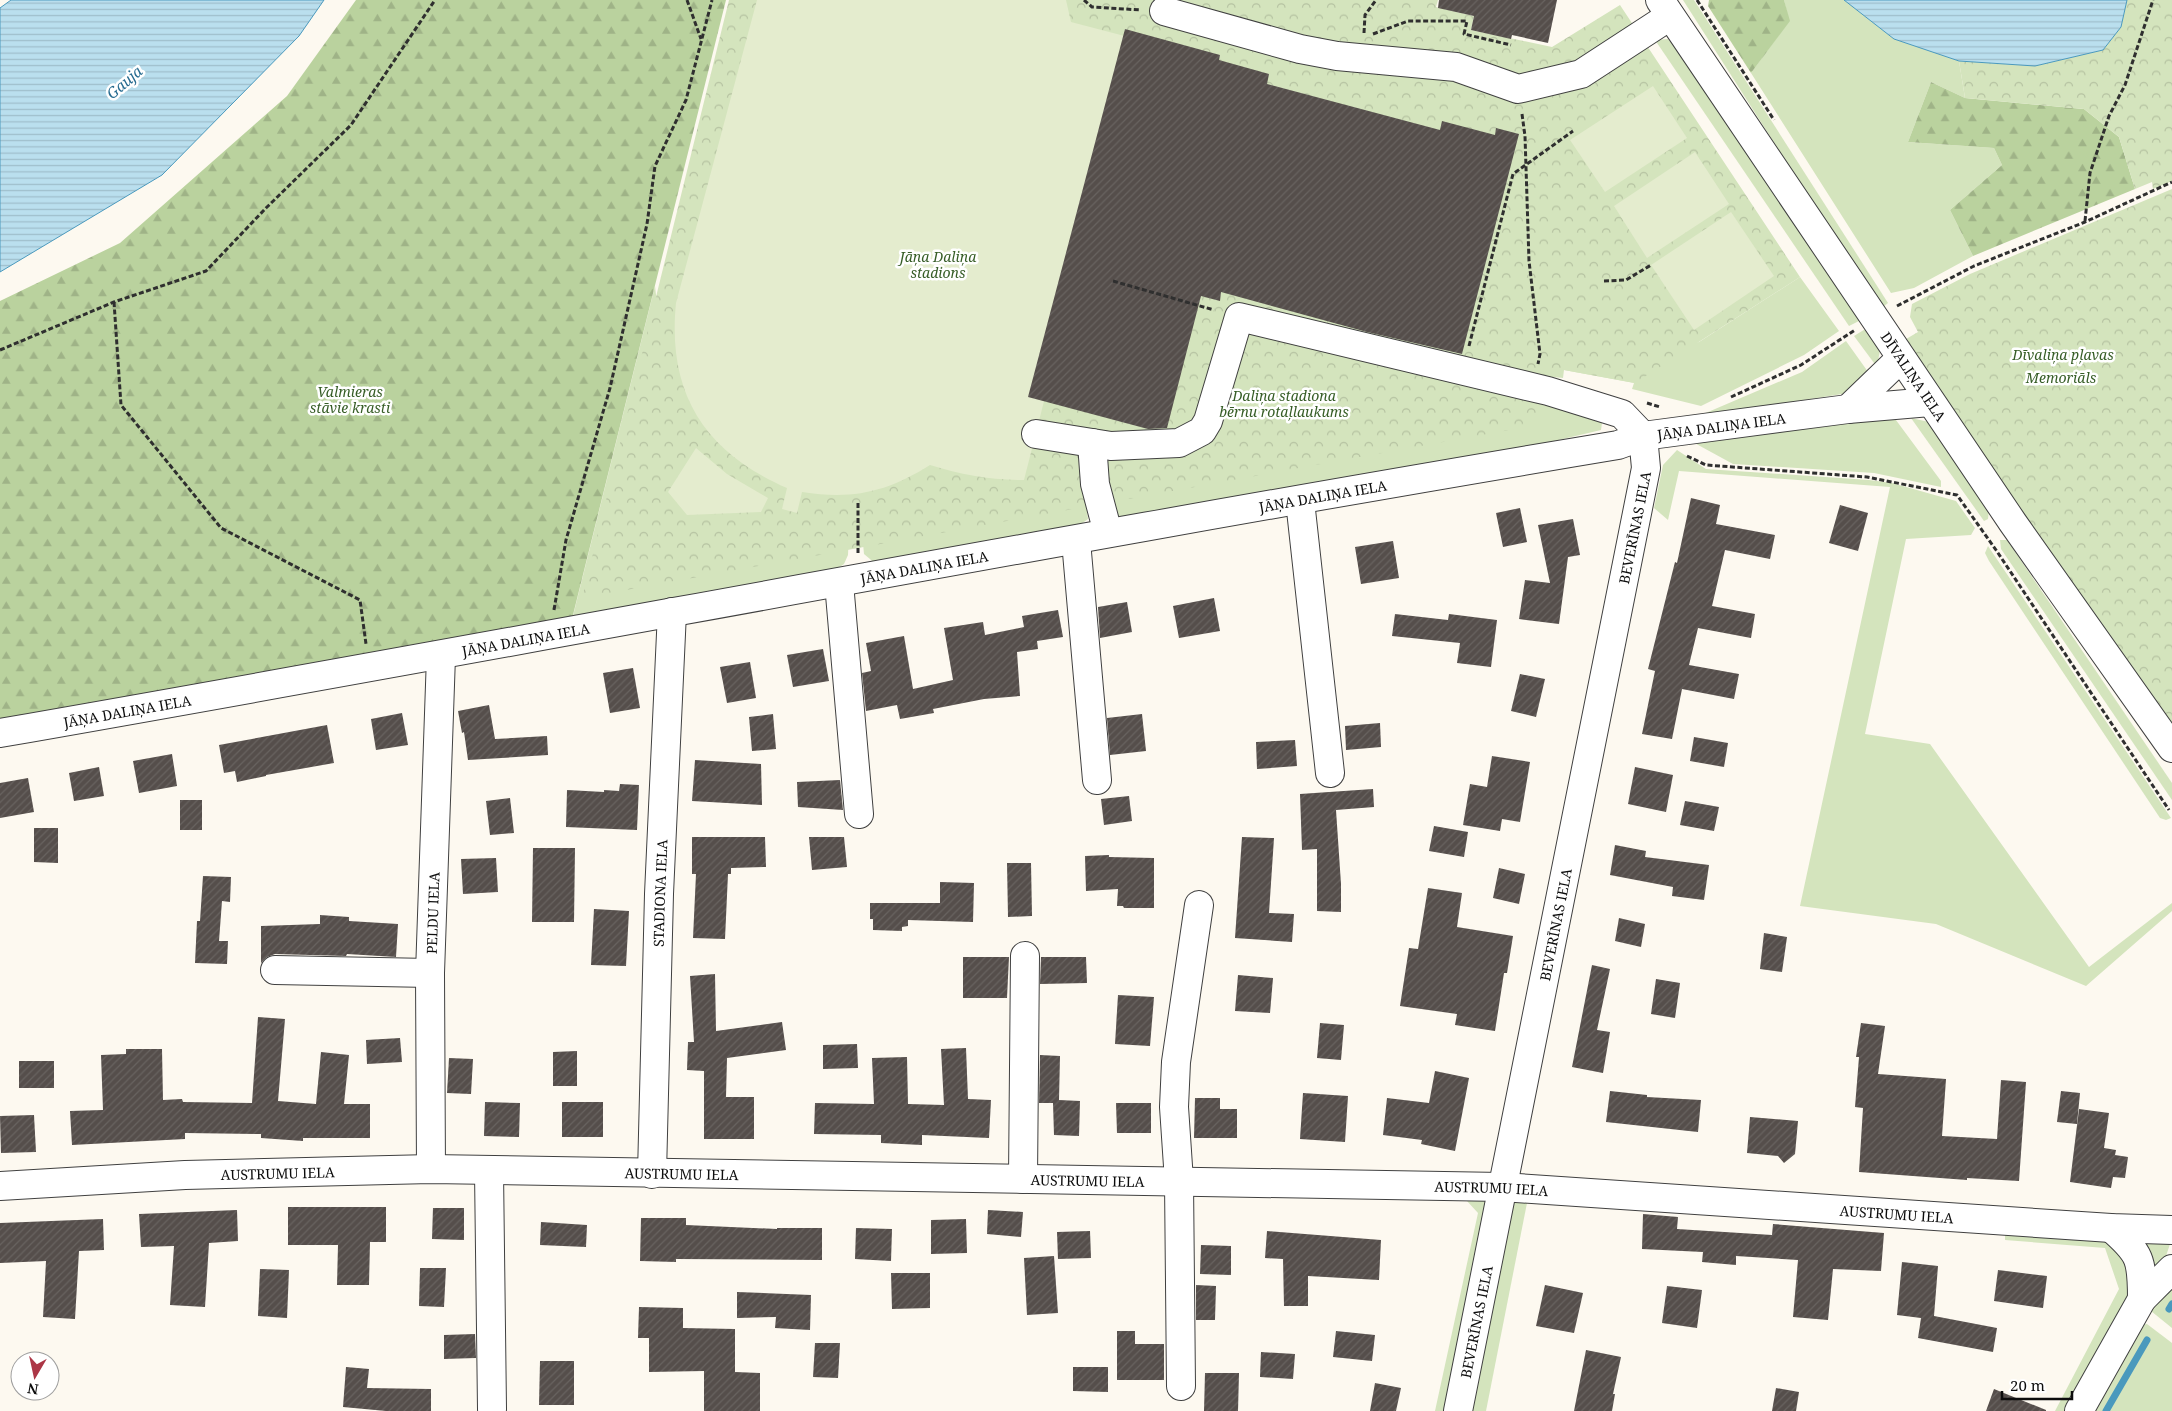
<svg xmlns="http://www.w3.org/2000/svg" width="2172" height="1411" font-family="'Noto Serif',serif">
	<style>
		.grass { fill: #d4e4bd }
		.forest { fill: url(#forest-firs) }
		.park { fill: url(#park-crowns) }
		.pitch { fill: #e4ecce }
		.water { fill: url(#water-rules); stroke: #4a99bd }
		.lines { fill: none; stroke-linecap: round; stroke-linejoin: round }
		.stream { stroke: #4a99bd; stroke-width: 7 }
		.building { fill: url(#building-hatch) }
		.minor-casing { stroke: #404040; stroke-width: 30 }
		.path { stroke: #2f2f2f; stroke-width: 3; stroke-dasharray: 5 2.5; stroke-linecap: butt }
		.minor { stroke: #fff; stroke-width: 28 }
		.labels { text-anchor: middle; dominant-baseline: central; stroke-width: 5; stroke-linejoin: round; paint-order: stroke }
		.park-label { font-size: 14px; font-style: italic; fill: #365d26; stroke: #fff }
		.street-label { font-size: 14px; fill: #0d0d0d; stroke: #fff }
		.water-label { font-size: 15px; font-style: italic; fill: #266b90; stroke: #fff }
	</style>
	<defs>
		<pattern id="forest-firs" width="22" height="20" patternUnits="userSpaceOnUse" patternTransform="scale(1.25)"><rect width="22" height="20" fill="#bad29e"/><path d="M5 1l3.5 6h-7zM16 11l3.5 6h-7z" fill="#9fb387"/></pattern>
		<pattern id="park-crowns" width="20" height="18" patternUnits="userSpaceOnUse" patternTransform="scale(1.25)"><rect width="20" height="18" fill="#d4e4bd"/><path d="M2 6a3 3 0 1 1 6 0M12 15a3 3 0 1 1 6 0" fill="none" stroke="#b5c2a1"/></pattern>
		<pattern id="water-rules" width="6" height="5" patternUnits="userSpaceOnUse" patternTransform="scale(1.25)"><rect width="6" height="5" fill="#badfee"/><path d="M0 2.5h6" fill="none" stroke="#9fbecb"/></pattern>
		<pattern id="building-hatch" width="6" height="6" patternUnits="userSpaceOnUse" patternTransform="scale(1.25)"><rect width="6" height="6" fill="#554e4b"/><path d="M-1 1l2-2M0 6l6-6M5 7l2-2" fill="none" stroke="#686360"/></pattern>
	</defs>
	<rect width="100%" height="100%" fill="#fdf9f0"/>
	<g class="grass">
		<polygon points="1683,0 1694,0 1888,303 1883,307 1877,304"/>
		<polygon points="1784,0 1844,0 1894,39 1959,61 1965,98 1931,82 1908,142 1994,148 2002,165 1950,210 1973,256 1914,288 1891,293 1751,73 1789,21"/>
		<polygon points="1668,39 1688,63 1861,320 1849,326 1655,40"/>
		<polygon points="1800,277 1839,331 1804,355 1701,406 1632,389 1634,383 1564,370 1699,342"/>
		<polygon points="655,286 662,347 850,510 848,555 844,564 829,574 572,620"/>
		<polygon points="1867,328 1880,350 1877,367 1854,336"/>
		<polygon points="1846,341 1871,376 1848,393 1712,415 1701,415 1802,372"/>
		<polygon points="1541,401 1603,416 1601,430 1546,443 1121,520 1110,507 1104,487"/>
		<polygon points="1893,416 1941,481 1941,487 1874,473 1733,464 1689,440"/>
		<polygon points="1911,418 1929,422 1989,510 1988,519 1984,521"/>
		<polygon points="1677,450 1706,469 1869,480 1892,483 1956,501 1975,528 1971,535 1906,539 1865,734 1930,744 2089,967 2172,903 2172,911 2086,986 1936,924 1800,906 1890,487 1679,471 1668,520 1654,508 1663,465"/>
		<polygon points="1086,502 1088,519 1077,527 877,565 864,554 862,533"/>
		<polygon points="2000,540 2007,540 2172,783 2172,800 2001,549"/>
		<polygon points="1988,546 2171,818 2166,820 2160,818 1989,561 1985,553"/>
		<polygon points="1469,1193 1487,1198 1448,1411 1435,1411 1478,1213 1467,1201"/>
		<polygon points="1514,1196 1527,1197 1527,1203 1486,1411 1472,1411"/>
		<polygon points="2005,1229 2097,1235 2117,1244 2129,1271 2130,1295 2065,1411 2055,1411 2119,1289 2105,1248 2005,1240"/>
		<polygon points="2146,1240 2170,1244 2163,1265 2154,1265 2149,1261 2144,1246"/>
		<polygon points="2172,1283 2172,1328 2151,1311"/>
		<polygon points="2147,1324 2172,1343 2172,1411 2092,1411 2141,1325"/>
	</g>
	<g class="forest">
		<polygon points="356,0 726,0 569,631 0,733 0,301 120,243 287,96"/>
		<polygon points="1709,0 1784,0 1790,21 1751,73 1708,6"/>
		<polygon points="1931,82 1965,98 2084,109 2119,137 2135,189 1973,256 1950,210 2002,165 1994,148 1908,142"/>
	</g>
	<g class="park">
		<polygon points="729,0 1438,0 1436,7 1474,16 1471,30 1552,47 1620,5 1800,277 1635,383 1564,370 1563,378 1553,377 1537,425 582,598"/>
		<polygon points="2127,0 2172,0 2172,181 2153,189 2152,182 2135,189 2119,137 2084,109 1965,98 1959,61 2035,66 2103,50 2121,27"/>
		<polygon points="2172,189 2172,727 1901,342 1918,332 1910,317 1912,304 1970,274"/>
	</g>
	<g class="pitch">
		<path d="M757 0H1066L1071 22 1136 39 1024 480C991 480 962 475 930 465 887 492 853 500 802 492L797 513 782 509 787 488C704 452 667 393 676 303Z"/>
		<polygon points="1653,86 1687,138 1605,192 1570,140"/>
		<polygon points="1695,152 1729,204 1647,258 1614,206"/>
		<polygon points="1731,212 1774,276 1694,330 1651,265"/>
		<polygon points="696,448 727,474 768,498 761,512 687,515 668,492"/>
	</g>
	<g class="water">
		<polygon points="11,0 324,0 299,36 162,175 0,272 0,8"/>
		<polygon points="1844,0 2127,0 2121,27 2103,50 2035,66 1959,61 1894,39"/>
	</g>
	<g class="lines">
		<g class="stream">
			<polyline points="2169,1309 2172,1304"/>
			<polyline points="2106,1411 2147,1340"/>
		</g>
	</g>
	<g class="building">
		<polygon points="1439,0 1557,0 1548,43 1512,35 1511,39 1471,30 1474,16 1438,8"/>
		<polygon points="1125,29 1220,55 1219,60 1269,74 1267,84 1440,130 1442,121 1495,135 1496,128 1519,134 1462,354 1367,332 1221,292 1220,301 1201,296 1167,428 1148,429 1028,397"/>
		<polygon points="1691,498 1720,505 1716,524 1775,535 1770,559 1725,550 1712,606 1755,614 1751,638 1698,628 1689,665 1739,674 1734,699 1682,689 1672,739 1642,734 1655,671 1648,669 1675,562 1677,563"/>
		<polygon points="1840,505 1868,513 1858,551 1829,543"/>
		<polygon points="1520,508 1527,542 1503,547 1496,513"/>
		<polygon points="1573,519 1580,555 1568,557 1559,624 1519,619 1525,580 1550,583 1538,525"/>
		<polygon points="1393,541 1399,578 1361,584 1355,547"/>
		<polygon points="1214,598 1220,631 1179,638 1173,606"/>
		<polygon points="1127,602 1132,632 1100,638 1098,607"/>
		<polygon points="1058,610 1063,637 1037,641 1038,649 1017,652 1020,696 984,699 933,709 934,713 900,719 897,705 866,711 862,673 871,671 866,643 904,636 913,689 953,680 944,628 983,622 985,635 1024,627 1022,616"/>
		<polygon points="1395,614 1448,620 1449,614 1497,620 1491,667 1457,663 1460,643 1392,636"/>
		<polygon points="823,649 829,681 793,687 787,655"/>
		<polygon points="750,662 756,698 727,703 720,667"/>
		<polygon points="633,668 640,708 610,713 603,673"/>
		<polygon points="1520,674 1545,679 1536,717 1511,711"/>
		<polygon points="489,705 495,739 547,736 548,755 468,760 464,732 462,733 458,711"/>
		<polygon points="402,713 408,745 376,750 371,719"/>
		<polygon points="773,714 776,749 752,751 749,717"/>
		<polygon points="1142,714 1146,751 1110,755 1107,718"/>
		<polygon points="1380,723 1381,747 1346,750 1345,726"/>
		<polygon points="327,725 334,763 266,775 266,776 237,782 235,771 224,773 219,745"/>
		<polygon points="1694,737 1728,743 1724,767 1690,761"/>
		<polygon points="1295,740 1297,766 1257,769 1256,742"/>
		<polygon points="172,754 177,786 139,793 133,761"/>
		<polygon points="1492,756 1530,762 1520,822 1502,819 1500,831 1463,825 1470,784 1487,787"/>
		<polygon points="695,760 761,764 762,805 692,801"/>
		<polygon points="99,767 104,796 74,801 69,773"/>
		<polygon points="1635,767 1673,775 1666,812 1628,804"/>
		<polygon points="28,778 34,812 0,818 0,783"/>
		<polygon points="840,780 843,810 798,807 797,782"/>
		<polygon points="620,784 639,785 637,830 566,827 567,790 604,792 604,790 619,791"/>
		<polygon points="1373,789 1374,807 1336,810 1341,884 1341,912 1317,911 1317,849 1302,850 1300,794"/>
		<polygon points="1129,796 1132,821 1104,825 1101,799"/>
		<polygon points="510,798 514,833 490,835 486,801"/>
		<rect x="180" y="800" width="22" height="30"/>
		<polygon points="1685,801 1719,807 1714,831 1680,825"/>
		<polygon points="1434,826 1468,832 1464,857 1429,851"/>
		<polygon points="34,828 58,828 58,863 34,862"/>
		<polygon points="692,837 765,837 766,867 731,868 731,874 728,874 725,939 693,938 696,874 692,874"/>
		<polygon points="809,837 844,837 847,867 812,870"/>
		<polygon points="1242,837 1274,838 1269,913 1294,914 1292,942 1235,938"/>
		<polygon points="1615,845 1646,851 1645,857 1709,865 1704,900 1672,896 1673,887 1610,875"/>
		<polygon points="533,848 575,848 574,922 532,922"/>
		<polygon points="1109,855 1109,857 1154,858 1154,908 1124,908 1123,906 1117,906 1118,889 1086,891 1085,856"/>
		<polygon points="496,858 498,892 463,894 461,859"/>
		<polygon points="1007,863 1031,863 1032,916 1008,917"/>
		<polygon points="1499,868 1525,874 1519,904 1493,898"/>
		<polygon points="203,876 231,877 230,902 222,901 219,941 228,941 227,964 195,963 197,921 200,921"/>
		<polygon points="940,882 974,883 973,922 908,920 908,926 902,927 902,931 873,930 873,919 870,919 870,903 940,903"/>
		<polygon points="1428,888 1462,893 1457,927 1513,936 1507,973 1504,973 1495,1031 1455,1025 1457,1014 1400,1006 1409,948 1418,949"/>
		<polygon points="594,909 629,911 626,966 591,965"/>
		<polygon points="320,915 349,917 349,921 398,924 396,957 347,954 346,956 275,954 267,957 261,963 261,926 320,924"/>
		<polygon points="1619,918 1645,924 1641,947 1615,941"/>
		<polygon points="1764,933 1787,937 1782,972 1760,969"/>
		<polygon points="963,957 1009,957 1007,998 963,998"/>
		<polygon points="1041,957 1086,957 1087,983 1040,984"/>
		<polygon points="1592,965 1610,969 1597,1030 1610,1032 1603,1073 1572,1067"/>
		<polygon points="715,974 716,1031 782,1022 786,1050 727,1058 726,1097 754,1097 754,1139 704,1139 704,1071 687,1070 688,1042 694,1042 690,976"/>
		<polygon points="1238,975 1273,978 1270,1013 1235,1011"/>
		<polygon points="1656,979 1680,983 1675,1018 1651,1014"/>
		<polygon points="1118,995 1154,997 1150,1046 1115,1044"/>
		<polygon points="258,1017 285,1019 278,1101 316,1104 321,1052 349,1055 344,1104 370,1104 370,1138 303,1138 303,1141 261,1138 261,1134 185,1133 185,1139 72,1145 70,1111 103,1110 101,1055 126,1054 126,1049 162,1049 163,1100 182,1099 183,1102 252,1103"/>
		<polygon points="1320,1023 1344,1025 1341,1060 1317,1058"/>
		<polygon points="1861,1023 1885,1026 1878,1074 1946,1079 1942,1136 1997,1139 2001,1080 2026,1082 2019,1181 1967,1178 1967,1180 1859,1172 1863,1108 1855,1107 1859,1057 1856,1057"/>
		<polygon points="400,1038 402,1062 367,1064 366,1040"/>
		<polygon points="857,1044 858,1068 823,1069 823,1045"/>
		<polygon points="966,1048 968,1099 991,1100 989,1138 922,1135 922,1145 881,1143 881,1135 814,1134 815,1103 874,1104 872,1058 907,1057 908,1104 944,1105 941,1049"/>
		<polygon points="577,1051 577,1086 553,1086 553,1052"/>
		<polygon points="1040,1055 1060,1056 1059,1100 1080,1101 1079,1136 1054,1135 1053,1103 1039,1103"/>
		<polygon points="449,1058 473,1059 471,1094 447,1093"/>
		<rect x="19" y="1061" width="35" height="27"/>
		<polygon points="1435,1071 1469,1078 1455,1151 1421,1144 1422,1140 1383,1135 1387,1098 1429,1103"/>
		<polygon points="1610,1091 1647,1095 1647,1097 1701,1100 1698,1132 1606,1122"/>
		<polygon points="2061,1091 2080,1093 2077,1124 2057,1122"/>
		<polygon points="1303,1093 1348,1096 1345,1142 1300,1139"/>
		<polygon points="1195,1098 1220,1098 1220,1109 1237,1109 1237,1138 1194,1138"/>
		<polygon points="485,1102 520,1103 519,1137 484,1136"/>
		<rect x="562" y="1102" width="41" height="35"/>
		<polygon points="1116,1103 1151,1103 1151,1133 1117,1133"/>
		<polygon points="2079,1109 2109,1113 2104,1148 2116,1150 2115,1155 2128,1157 2125,1178 2113,1177 2111,1188 2070,1182"/>
		<polygon points="34,1115 36,1152 1,1153 0,1116"/>
		<polygon points="1750,1117 1798,1121 1795,1154 1784,1163 1778,1156 1747,1153"/>
		<polygon points="288,1207 386,1207 386,1242 370,1242 369,1285 337,1285 338,1245 288,1245"/>
		<polygon points="433,1208 464,1208 464,1240 432,1239"/>
		<polygon points="237,1210 238,1241 209,1243 205,1307 170,1305 174,1246 141,1247 139,1214"/>
		<polygon points="988,1210 1023,1212 1021,1237 987,1234"/>
		<polygon points="1643,1214 1678,1217 1677,1229 1772,1235 1773,1224 1884,1233 1881,1271 1833,1269 1828,1320 1793,1317 1798,1260 1736,1256 1736,1265 1702,1262 1703,1252 1642,1249"/>
		<polygon points="641,1218 686,1218 686,1225 777,1229 777,1228 822,1228 822,1260 676,1259 676,1262 640,1261"/>
		<polygon points="103,1219 104,1250 79,1251 75,1319 43,1317 46,1261 0,1263 0,1223"/>
		<polygon points="966,1219 967,1253 931,1254 931,1220"/>
		<polygon points="541,1222 587,1225 586,1247 540,1245"/>
		<polygon points="856,1228 892,1229 891,1261 855,1259"/>
		<polygon points="1090,1231 1091,1258 1058,1259 1057,1232"/>
		<polygon points="1267,1231 1381,1240 1379,1280 1308,1276 1308,1306 1284,1306 1283,1259 1265,1258"/>
		<polygon points="1201,1245 1231,1246 1231,1275 1200,1274"/>
		<polygon points="1054,1256 1058,1313 1027,1315 1024,1258"/>
		<polygon points="1902,1262 1938,1266 1934,1316 1997,1328 1993,1352 1918,1338 1921,1318 1897,1315"/>
		<polygon points="420,1268 446,1268 444,1307 419,1306"/>
		<polygon points="260,1269 289,1270 287,1318 258,1316"/>
		<polygon points="1998,1270 2047,1276 2043,1308 1994,1301"/>
		<polygon points="891,1273 930,1273 930,1308 892,1309"/>
		<polygon points="1196,1285 1216,1286 1215,1320 1196,1320"/>
		<polygon points="1545,1285 1583,1293 1574,1333 1536,1326"/>
		<polygon points="1667,1286 1702,1290 1697,1328 1662,1323"/>
		<polygon points="737,1292 811,1295 810,1330 775,1328 776,1317 737,1318"/>
		<polygon points="639,1307 683,1308 683,1328 735,1329 735,1372 760,1373 760,1411 704,1411 704,1371 649,1372 649,1338 638,1338"/>
		<polygon points="1117,1331 1135,1331 1135,1344 1164,1344 1164,1380 1117,1380"/>
		<polygon points="1336,1331 1375,1335 1372,1361 1333,1357"/>
		<polygon points="475,1334 476,1358 444,1359 444,1335"/>
		<polygon points="815,1343 840,1343 838,1378 813,1377"/>
		<polygon points="1586,1350 1621,1357 1613,1394 1615,1394 1612,1411 1574,1411"/>
		<polygon points="1261,1352 1295,1354 1293,1379 1260,1377"/>
		<polygon points="540,1361 574,1361 574,1405 539,1405"/>
		<polygon points="346,1367 369,1369 367,1388 431,1389 431,1411 386,1411 343,1407"/>
		<polygon points="1073,1367 1108,1367 1108,1392 1073,1391"/>
		<polygon points="1205,1373 1239,1373 1238,1411 1204,1411"/>
		<polygon points="1375,1383 1401,1388 1396,1411 1370,1411"/>
		<polygon points="1776,1388 1799,1392 1796,1411 1772,1411"/>
		<polygon points="1994,1389 2046,1410 2046,1411 1986,1411"/>
	</g>
	<g class="lines">
		<defs>
			<g id="minor">
				<path id="s1" d="M1660 0 2013 523 2172 748"/>
				<polyline points="1164,11 1300,49 1337,56 1456,67 1518,89 1581,74 1670,16"/>
				<polyline points="1848,409 1901,358"/>
				<polyline points="1036,434 1111,446 1179,443 1202,431 1208,421 1239,317 1548,391 1622,414 1643,436"/>
				<polyline points="1092,443 1095,484 1108,533"/>
				<polyline points="1300,501 1330,773"/>
				<polyline points="1076,541 1097,780"/>
				<polyline points="839,583 859,814"/>
				<path id="s2" d="M0 733C540 639 1077 535 1618 445L1643 436 1848 409 1930 402"/>
				<polyline points="275,970 430,973"/>
				<path id="s3" d="M431 1169 430 973 441 656"/>
				<polyline points="489,1171 492,1409"/>
				<path id="s4" d="M652 1174 659 894 672 612"/>
				<polyline points="1023,1179 1025,956"/>
				<path id="s5" d="M0 1186 185 1175 431 1169 1502 1187 2111 1228 2172 1230"/>
				<path d="M2111 1228C2141 1254 2142 1260 2142 1299"/>
				<polyline points="1181,1386 1179,1181 1174,1107 1176,1062 1199,905"/>
				<path id="s6" d="M1458 1411 1646 468 1643 436"/>
				<polyline points="2079,1411 2142,1299 2172,1269"/>
			</g>
		</defs>
		<use href="#minor" class="minor-casing"/>
		<g class="path">
			<polyline points="687,0 701,39"/>
			<polyline points="1084,0 1092,7 1141,10"/>
			<polyline points="1697,0 1774,120"/>
			<polyline points="1364,33 1365,15 1376,0"/>
			<polyline points="1373,34 1408,21 1467,21 1464,34 1511,45"/>
			<polyline points="1522,114 1525,136 1529,261 1540,354 1538,364"/>
			<polyline points="2085,221 2090,173 2109,116 2125,85 2153,0"/>
			<polyline points="1113,281 1214,310"/>
			<polyline points="1604,281 1626,280 1651,265"/>
			<polyline points="114,302 121,405 221,528 360,600 366,644"/>
			<polyline points="1897,306 1974,266 2085,222 2172,182"/>
			<polyline points="1469,346 1513,174 1573,131"/>
			<polyline points="0,350 114,302 206,271 266,208 351,125 435,0"/>
			<polyline points="1731,397 1801,365 1855,330"/>
			<polyline points="1647,403 1660,407"/>
			<polyline points="1687,456 1706,465 1867,477 1957,495 1996,550 2169,810"/>
			<polyline points="858,553 858,503"/>
			<polyline points="554,610 566,540 610,388 647,224 655,166 686,100 712,0"/>
		</g>
		<use href="#minor" class="minor"/>
	</g>
	<g class="labels">
		<g class="park-label">
			<text x="938" y="256">Jāņa Daliņa<tspan x="938" dy="16">stadions</tspan></text>
			<text x="2063" y="354">Dīvaliņa pļavas</text>
			<text x="2061" y="377">Memoriāls</text>
			<text x="350" y="391">Valmieras<tspan x="350" dy="16">stāvie krasti</tspan></text>
			<text x="1284" y="395">Daliņa stadiona<tspan x="1284" dy="16">bērnu rotaļlaukums</tspan></text>
		</g>
		<g class="street-label">
			<text stroke="none"><textPath href="#s1" startOffset="454">DĪVALIŅA IELA</textPath></text>
			<text stroke="none"><textPath href="#s2" startOffset="1749">JĀŅA DALIŅA IELA</textPath></text>
			<text stroke="none"><textPath href="#s2" startOffset="1344">JĀŅA DALIŅA IELA</textPath></text>
			<text stroke="none"><textPath href="#s6" startOffset="901">BEVERĪNAS IELA</textPath></text>
			<text stroke="none"><textPath href="#s2" startOffset="939">JĀŅA DALIŅA IELA</textPath></text>
			<text stroke="none"><textPath href="#s2" startOffset="534">JĀŅA DALIŅA IELA</textPath></text>
			<text stroke="none"><textPath href="#s2" startOffset="129">JĀŅA DALIŅA IELA</textPath></text>
			<text stroke="none"><textPath href="#s4" startOffset="281">STADIONA IELA</textPath></text>
			<text stroke="none"><textPath href="#s3" startOffset="256">PELDU IELA</textPath></text>
			<text stroke="none"><textPath href="#s6" startOffset="496">BEVERĪNAS IELA</textPath></text>
			<text stroke="none"><textPath href="#s5" startOffset="278">AUSTRUMU IELA</textPath></text>
			<text stroke="none"><textPath href="#s5" startOffset="682">AUSTRUMU IELA</textPath></text>
			<text stroke="none"><textPath href="#s5" startOffset="1088">AUSTRUMU IELA</textPath></text>
			<text stroke="none"><textPath href="#s5" startOffset="1492">AUSTRUMU IELA</textPath></text>
			<text stroke="none"><textPath href="#s5" startOffset="1898">AUSTRUMU IELA</textPath></text>
			<text stroke="none"><textPath href="#s6" startOffset="91">BEVERĪNAS IELA</textPath></text>
		</g>
		<g class="water-label">
			<text transform="translate(124 82) rotate(-41)">Gauja</text>
		</g>
	</g>
	<g transform="translate(35 1376) rotate(189)"><circle r="24" fill="#ffffff" stroke="#9e9e9e"/>
	<path d="M0-4L9 19L0 12L-9 19Z" fill="#ac3646"/>
	<text y="-8" font-size="14" font-weight="bold" text-anchor="middle" fill="#0d0d0d">N</text>
	</g>
	<path d="M2002 1391v8h70v-8" fill="none" stroke="#0d0d0d" stroke-width="2.5"/>
	<text x="2010" y="1391" font-size="15" fill="#0d0d0d" stroke="#ffffff" stroke-width="4" paint-order="stroke">20 m</text>
</svg>
